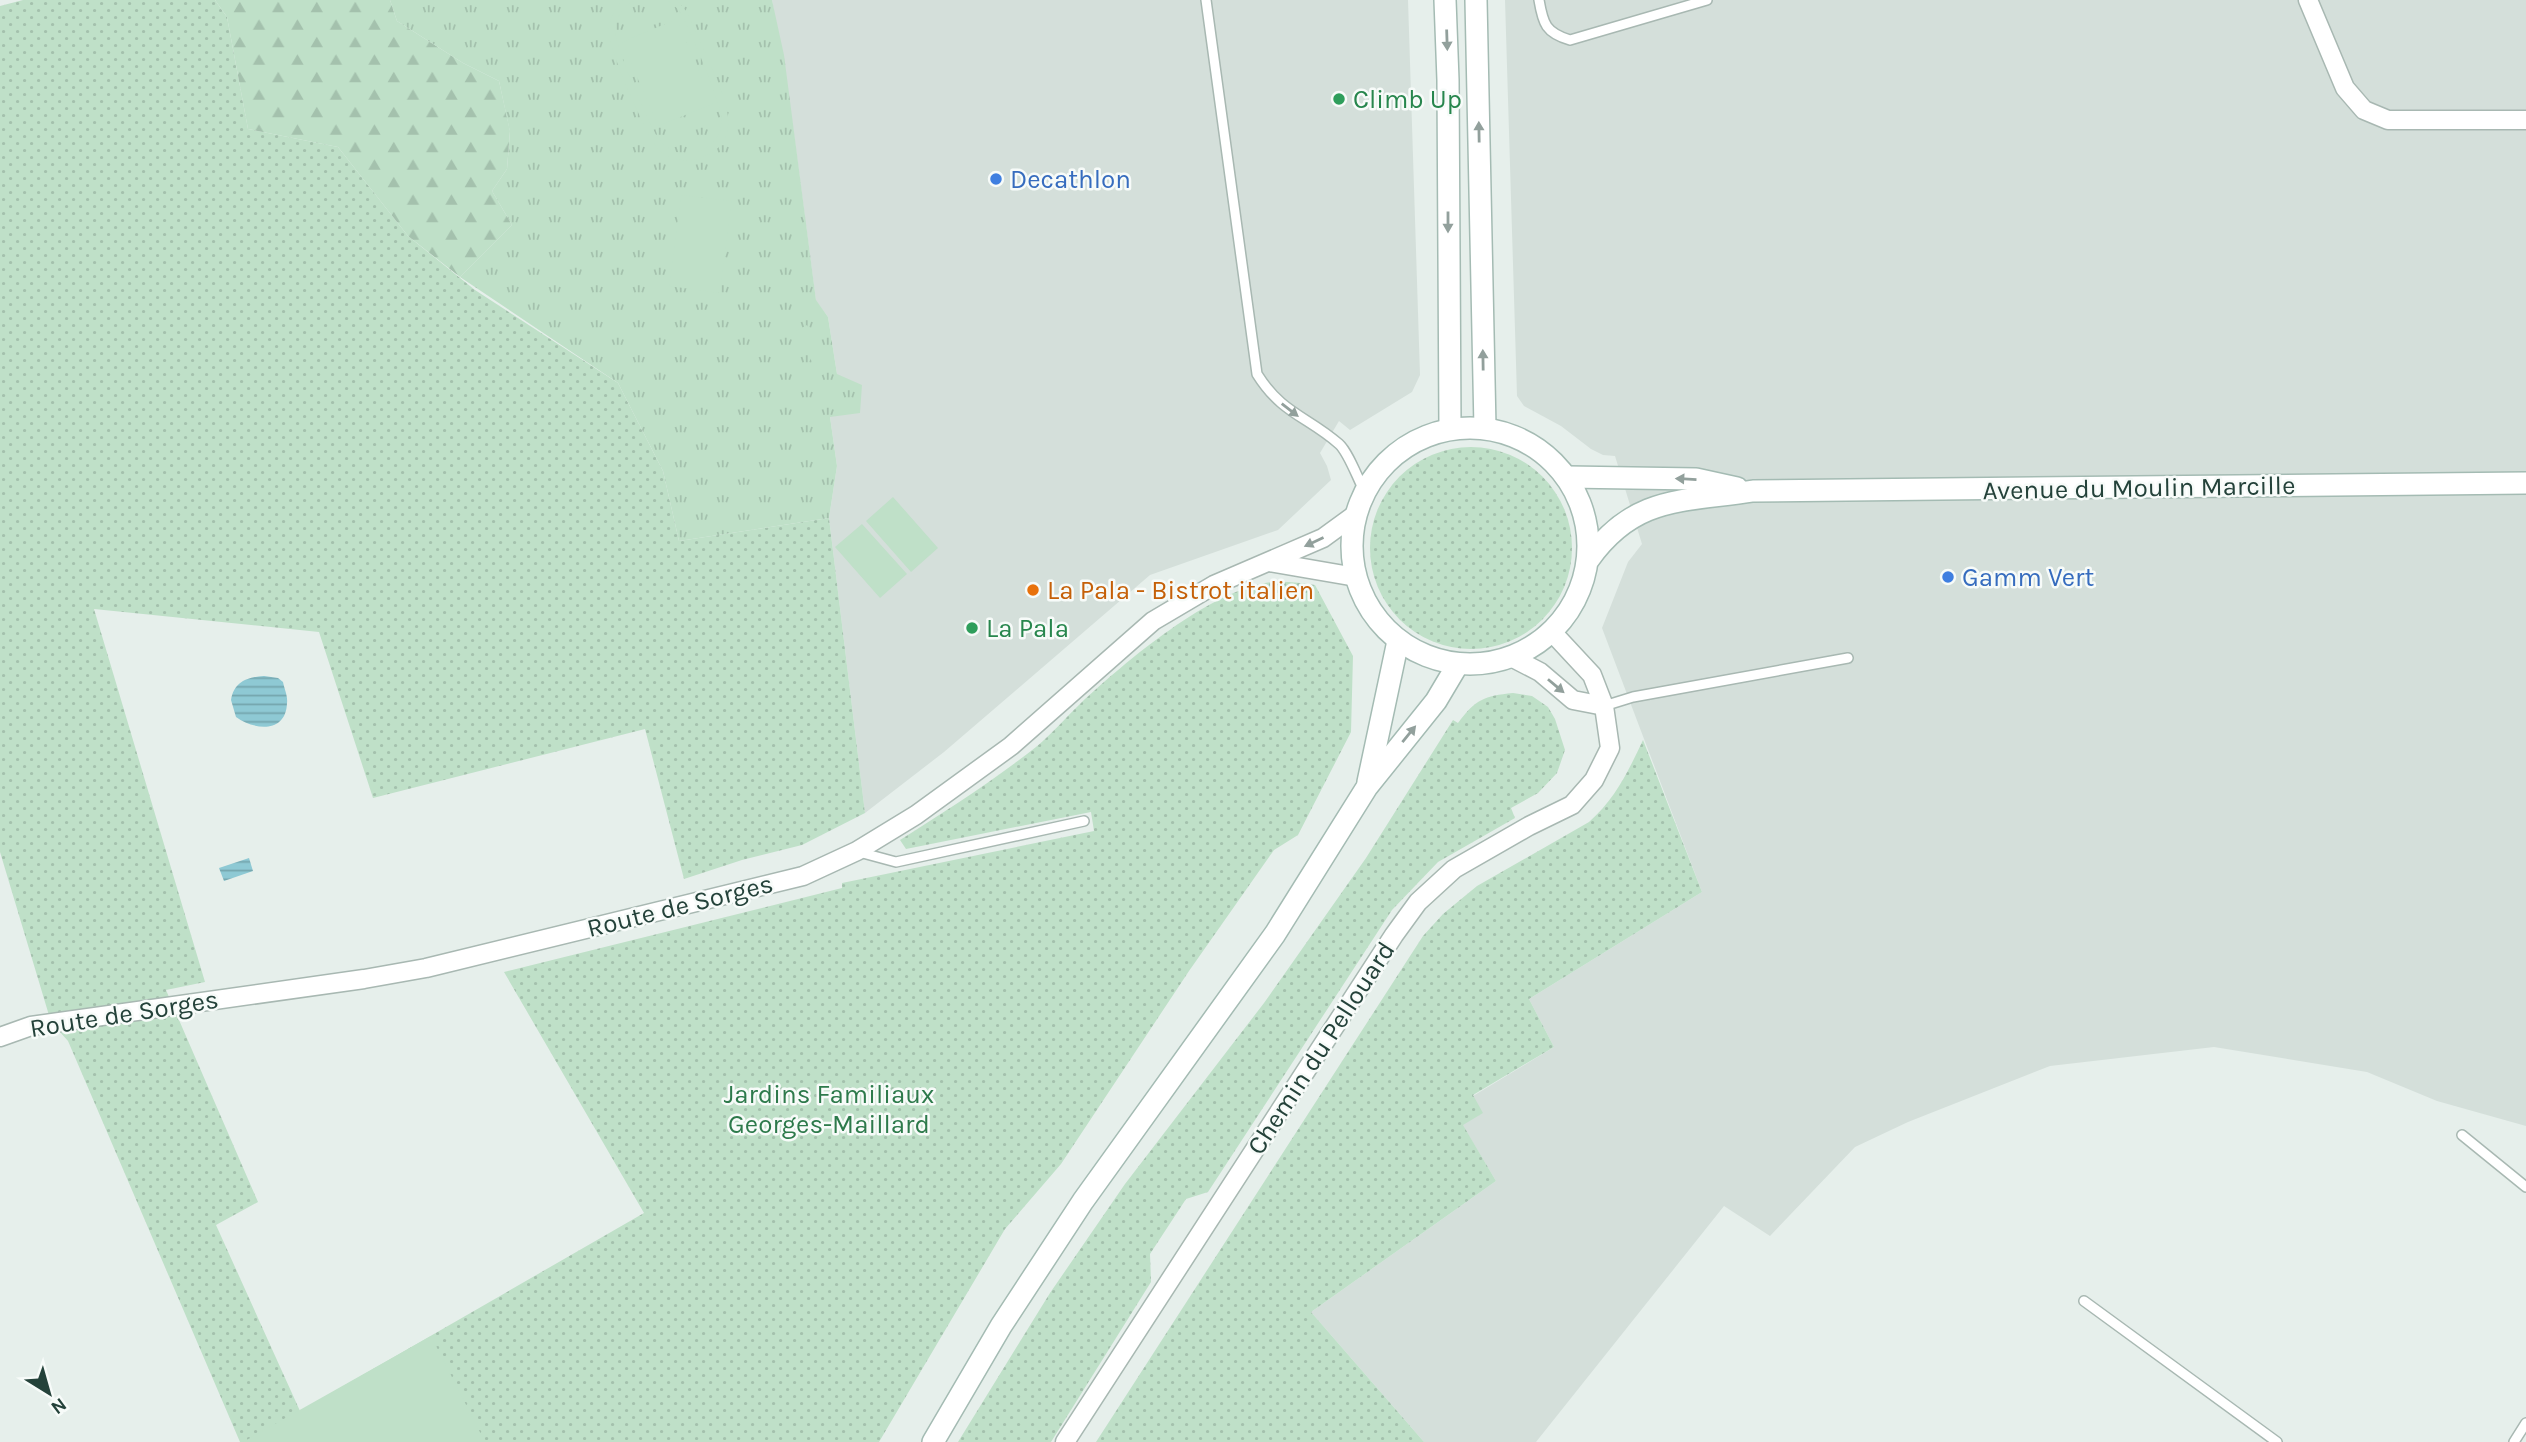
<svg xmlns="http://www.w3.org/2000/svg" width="2526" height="1442" font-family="Karla,sans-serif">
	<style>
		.built { fill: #d4dfda }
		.grass { fill: url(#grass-dots) }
		.forest { fill: url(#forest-firs) }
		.park { fill: url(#park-tufts) }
		.pitch { fill: #bfe0c8 }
		.water { fill: url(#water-rules) }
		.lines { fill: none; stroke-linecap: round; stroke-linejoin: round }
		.lane-casing { stroke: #a8b8b2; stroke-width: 12 }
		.street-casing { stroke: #a8b8b2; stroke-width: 21 }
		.secondary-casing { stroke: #a4bbb3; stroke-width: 24 }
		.lane { stroke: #fff; stroke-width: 9 }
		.street { stroke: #fff; stroke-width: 18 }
		.secondary { stroke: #fff; stroke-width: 21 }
		.oneway { fill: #92a09c }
		.leisure-dot { fill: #2e9e5b; stroke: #f7fbf9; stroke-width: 2.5 }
		.shop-dot { fill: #3f7fe0; stroke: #f7fbf9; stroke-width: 2.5 }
		.food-dot { fill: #e8710a; stroke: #f7fbf9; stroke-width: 2.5 }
		.labels { text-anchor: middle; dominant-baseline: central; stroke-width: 5; stroke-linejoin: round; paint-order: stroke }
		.leisure-label { font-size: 26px; fill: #27864d; stroke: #f7fbf9; text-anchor: start }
		.shop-label { font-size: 26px; fill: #366cbe; stroke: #f7fbf9; text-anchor: start }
		.street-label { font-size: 26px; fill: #24423a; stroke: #f7fbf9 }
		.food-label { font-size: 26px; fill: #c56008; stroke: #f7fbf9; text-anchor: start }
		.park-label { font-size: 26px; fill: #2d7a4b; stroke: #f7fbf9 }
	</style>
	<defs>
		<pattern id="grass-dots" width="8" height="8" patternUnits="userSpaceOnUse" patternTransform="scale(1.75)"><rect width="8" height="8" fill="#bfe0c8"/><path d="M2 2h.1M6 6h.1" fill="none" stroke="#a4c1ad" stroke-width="1.8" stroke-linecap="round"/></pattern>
		<pattern id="forest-firs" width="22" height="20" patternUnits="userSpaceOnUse" patternTransform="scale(1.75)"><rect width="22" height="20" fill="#bfe0c8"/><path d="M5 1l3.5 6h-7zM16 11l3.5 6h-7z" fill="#a4c1ad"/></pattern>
		<pattern id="park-tufts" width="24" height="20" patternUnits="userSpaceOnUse" patternTransform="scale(1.75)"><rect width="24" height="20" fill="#bfe0c8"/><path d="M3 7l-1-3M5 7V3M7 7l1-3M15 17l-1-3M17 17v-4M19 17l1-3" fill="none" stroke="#a4c1ad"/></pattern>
		<pattern id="water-rules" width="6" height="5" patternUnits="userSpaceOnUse" patternTransform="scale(1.75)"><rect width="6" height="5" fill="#8ec9d4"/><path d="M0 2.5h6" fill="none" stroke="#74a5ad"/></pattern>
	</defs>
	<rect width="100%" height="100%" fill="#e6efeb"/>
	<g class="built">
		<polygon points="772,0 1408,0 1420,375 1412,392 1350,430 1339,421 1320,453 1327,466 1331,480 1278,530 1150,575 944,752 865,813 829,518 837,466 830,417 837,374 828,317 816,301 793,127"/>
		<polygon points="1505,0 2526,0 2526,1126 2437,1101 2367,1072 2214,1047 2050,1066 1908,1122 1855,1147 1770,1236 1724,1206 1536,1442 1424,1442 1311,1312 1496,1181 1462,1124 1473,1096 1554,1047 1529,999 1702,892 1602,628 1628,562 1642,544 1615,456 1603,455 1591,449 1561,426 1524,406 1517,396"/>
	</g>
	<g class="grass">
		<path d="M23 0H215L227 17 248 129 338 147 408 236 475 290 618 383 663 471 679 541 829 518 865 813 802 845 742 860 684 879 645 729 373 798 319 632 94 609 205 982 166 990 258 1202 216 1225 300 1411 644 1213 504 972 842 888V883L1094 831 1091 812 906 849 900 840C946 811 993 781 1036 747 1052 734 1066 717 1081 703 1125 662 1212 588 1272 582 1287 581 1301 583 1315 585L1353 656 1351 732 1298 835 1274 850 1189 971 1061 1164 1005 1229 879 1442H240L68 1041 51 1022 0 852V6Z"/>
		<circle cx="1471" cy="548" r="101"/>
		<path d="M1513 693 1532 696 1548 707 1555 719 1565 750 1557 773 1538 793 1511 808 1515 818 1438 862 1392 910 1208 1192 1186 1199 1150 1254 1151 1282 1051 1442H958L1050 1293 1125 1184 1264 1003 1366 858 1453 720 1458 723C1476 699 1484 696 1513 693Z"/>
		<path d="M1643 740 1702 892 1529 999 1554 1047 1473 1095 1483 1113 1463 1125 1496 1181 1311 1312 1424 1442H1096L1423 936 1443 914 1477 886 1589 822C1615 799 1628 772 1643 740Z"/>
	</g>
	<polygon class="forest" points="215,0 390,0 397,21 463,63 499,81 510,131 507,169 492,191 512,225 460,277 408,236 338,147 248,129 227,17"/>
	<polygon class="park" points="390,0 772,0 784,55 816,300 828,317 837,374 862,385 860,413 830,417 837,466 829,518 679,541 663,471 618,383 460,277 512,225 492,191 507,169 510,132 499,81 463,63 397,21"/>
	<g class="pitch">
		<path d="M623 0H635C623 7 615 17 615 31 615 47 649 123 658 138 667 149 677 155 691 154 708 151 721 138 722 121 723 108 690 29 681 14 678 8 672 3 666 0H677L687 12C695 30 703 48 711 66 724 98 747 141 701 158 688 163 671 160 660 151 648 140 609 50 609 33 608 20 614 10 623 0Z"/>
		<polygon points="677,19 713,104 658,126 622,42"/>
		<polygon points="681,195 732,201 720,293 669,286"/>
		<polygon points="807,325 832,370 820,376 795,332"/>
		<polygon points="893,497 938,548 911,572 866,521"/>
		<polygon points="862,524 907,574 880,598 835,547"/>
		<polygon points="431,1336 485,1442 243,1442"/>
	</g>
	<g class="water">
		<path d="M264 676 278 678 283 682C284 688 288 696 287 703 286 734 254 730 236 717L231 700C234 682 247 677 264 676Z"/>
		<polygon points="249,858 253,871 224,881 219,868"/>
	</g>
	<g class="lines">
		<defs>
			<g id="lane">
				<path d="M1206 0 1257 374C1282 414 1307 416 1339 444 1349 453 1358 480 1365 492"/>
				<path d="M1539 0C1543 24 1546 33 1570 40L1707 0"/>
				<polyline points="1604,706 1633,697 1848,658"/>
				<polyline points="859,852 896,862 1084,821"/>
				<polyline points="2462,1135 2526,1187"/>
				<polyline points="2084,1301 2277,1442"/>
				<polyline points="2514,1442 2526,1423"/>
			</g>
			<g id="street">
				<polyline points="2308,0 2345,88 2364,110 2388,120 2526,120"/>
				<polyline points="1269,562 1356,577"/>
				<polyline points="1511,657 1540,672 1573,700 1604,706"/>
				<polyline points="0,1037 31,1026 364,979 426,968 803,876 857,851 916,815 1011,746 1153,621 1214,585 1323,538 1356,514"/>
				<polyline points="1065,1442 1394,935 1418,902 1454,869 1529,826 1572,805 1594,780 1610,748 1604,706 1592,675 1552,632"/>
			</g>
			<g id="secondary">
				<polyline points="1445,0 1448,80 1450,429"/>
				<polyline points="1476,0 1485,428"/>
				<circle cx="1470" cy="546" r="118"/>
				<polyline points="1568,477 1696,479 1737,488"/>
				<path d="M1589 559C1635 495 1683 502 1753 491L2526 483"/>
				<polyline points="1368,782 1398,641"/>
				<polyline points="933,1442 1001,1326 1083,1201 1275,934 1367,787 1436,701 1458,664"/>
			</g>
		</defs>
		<use href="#lane" class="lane-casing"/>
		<use href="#street" class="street-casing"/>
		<use href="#secondary" class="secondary-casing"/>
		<use href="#lane" class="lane"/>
		<use href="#street" class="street"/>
		<use href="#secondary" class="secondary"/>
	</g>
	<defs><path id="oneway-solid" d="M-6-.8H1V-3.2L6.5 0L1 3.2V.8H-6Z" transform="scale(1.75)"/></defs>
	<g class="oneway">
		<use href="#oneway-solid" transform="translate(1447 40) rotate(88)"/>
		<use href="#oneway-solid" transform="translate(1479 132) rotate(-91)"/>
		<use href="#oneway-solid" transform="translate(1448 222) rotate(90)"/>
		<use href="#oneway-solid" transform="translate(1483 360) rotate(-91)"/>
		<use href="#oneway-solid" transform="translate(1290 410) rotate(38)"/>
		<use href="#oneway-solid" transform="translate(1686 479) rotate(-177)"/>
		<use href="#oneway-solid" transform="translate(1314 542) rotate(155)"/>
		<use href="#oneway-solid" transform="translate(1556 686) rotate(40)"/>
		<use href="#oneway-solid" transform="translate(1409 734) rotate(-51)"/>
	</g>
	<g class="leisure-dot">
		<circle cx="1339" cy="99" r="7"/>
		<circle cx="972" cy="628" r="7"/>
	</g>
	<g class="shop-dot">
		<circle cx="996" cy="179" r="7"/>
		<circle cx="1948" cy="577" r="7"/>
	</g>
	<circle class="food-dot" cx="1033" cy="590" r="7"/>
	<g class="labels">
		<g class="leisure-label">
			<text x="1353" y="99">Climb Up</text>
			<text x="986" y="628">La Pala</text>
		</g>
		<g class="shop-label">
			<text x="1010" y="179">Decathlon</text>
			<text x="1962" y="577">Gamm Vert</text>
		</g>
		<g class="street-label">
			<text transform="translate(2139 488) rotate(-1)">Avenue du Moulin Marcille</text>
			<text transform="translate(680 906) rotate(-14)">Route de Sorges</text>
			<text transform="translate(124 1014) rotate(-9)">Route de Sorges</text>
			<text transform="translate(1321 1048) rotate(-57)">Chemin du Pellouard</text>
		</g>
		<g class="food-label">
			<text x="1047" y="590">La Pala - Bistrot italien</text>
		</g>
		<g class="park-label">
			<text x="829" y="1094">Jardins Familiaux<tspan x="829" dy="30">Georges-Maillard</tspan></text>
		</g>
	</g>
	<g transform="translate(49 1393) rotate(143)" stroke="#f7fbf9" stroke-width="5" paint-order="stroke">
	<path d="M0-5L12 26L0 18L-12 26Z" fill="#24423a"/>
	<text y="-10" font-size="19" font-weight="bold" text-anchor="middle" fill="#24423a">N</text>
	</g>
</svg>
